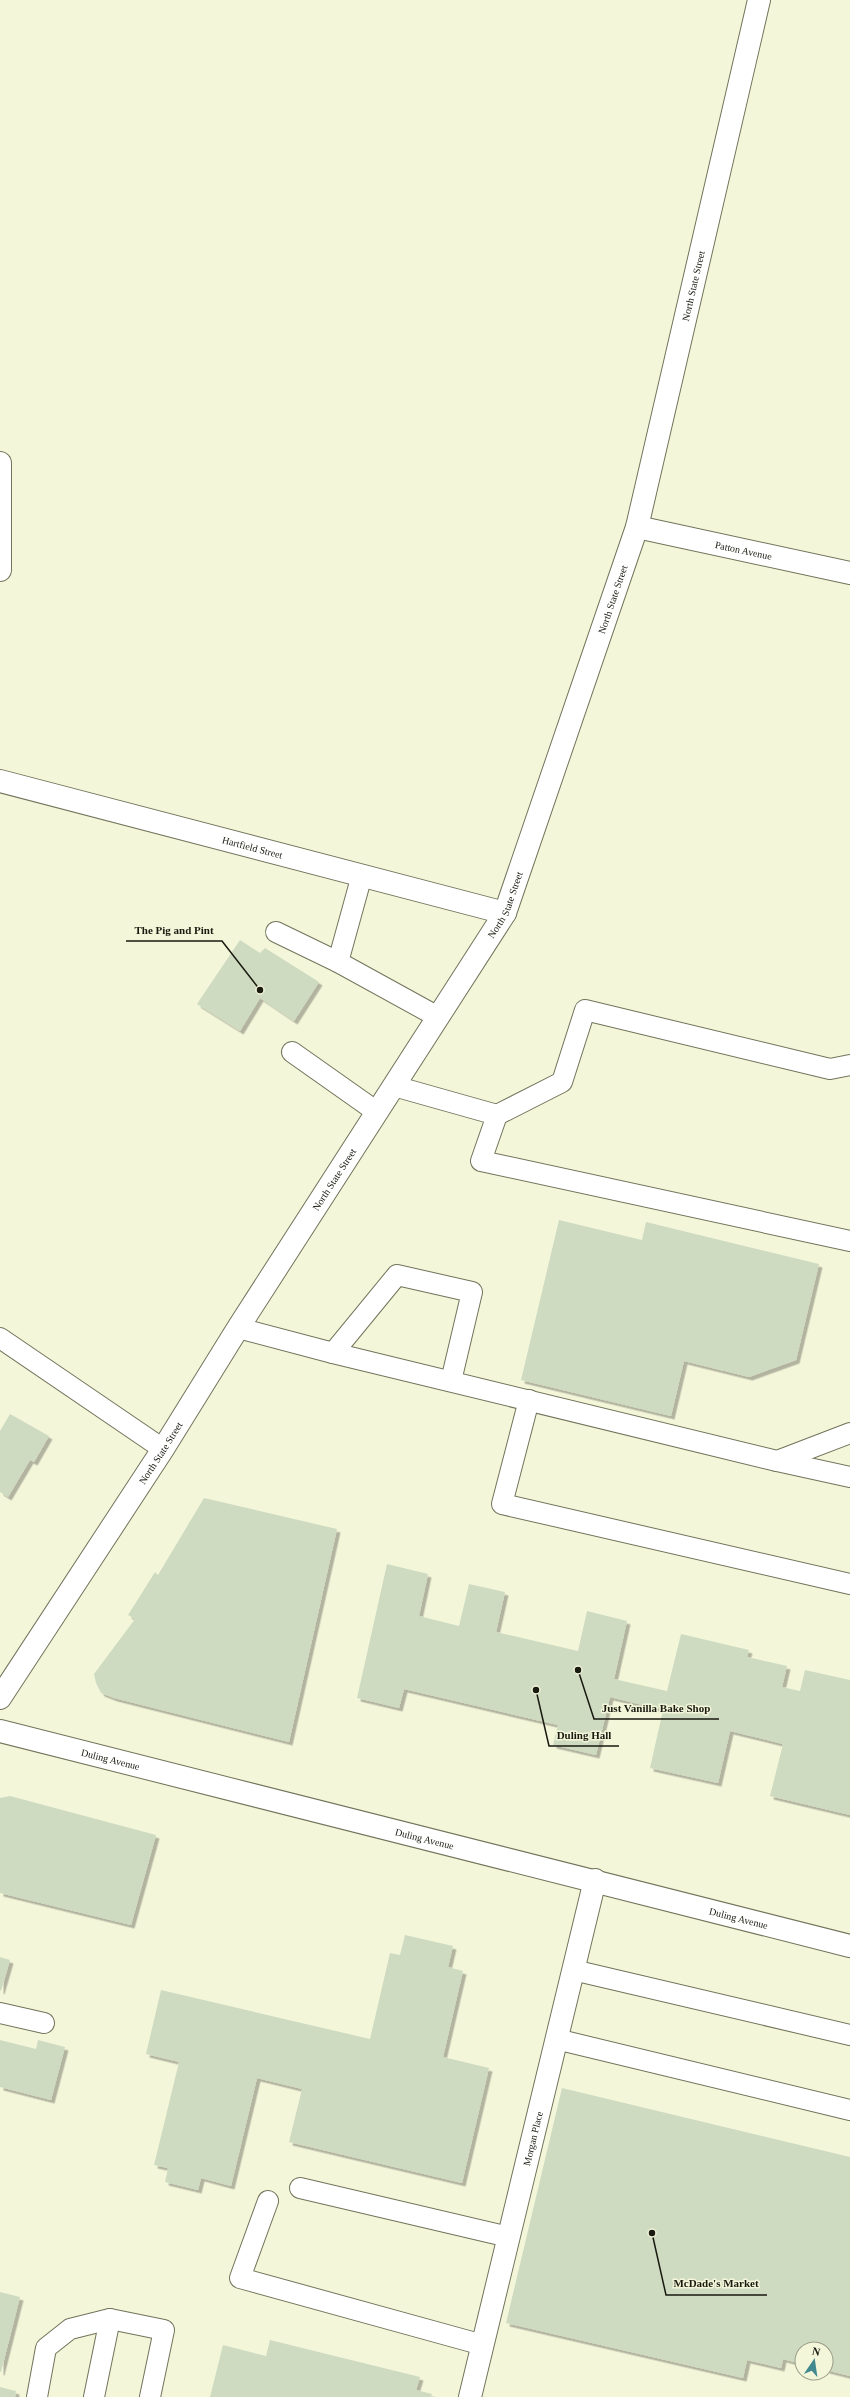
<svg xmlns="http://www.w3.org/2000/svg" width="850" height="2397" font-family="Georgia,serif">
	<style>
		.building { fill: #cedbc1; filter: url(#shadow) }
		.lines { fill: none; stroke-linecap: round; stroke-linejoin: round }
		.service-casing { stroke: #72745b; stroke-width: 22 }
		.minor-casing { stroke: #72745b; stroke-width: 24 }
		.primary-casing { stroke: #72745b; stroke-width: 24 }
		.service { stroke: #fff; stroke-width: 20 }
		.minor { stroke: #fff; stroke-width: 22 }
		.primary { stroke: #fff; stroke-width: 22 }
		.labels { text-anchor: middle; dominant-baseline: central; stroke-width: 3; stroke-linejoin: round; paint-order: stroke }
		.street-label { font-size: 10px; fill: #191a10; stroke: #f4f6da }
		.leader { fill: none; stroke: #191a10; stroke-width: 1.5 }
		.callout-dot { fill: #191a10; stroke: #f4f6da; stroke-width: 1.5 }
		.callout-label { font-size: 11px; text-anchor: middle; font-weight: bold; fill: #191a10; stroke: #f4f6da; stroke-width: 3; stroke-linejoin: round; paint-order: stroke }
	</style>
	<defs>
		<filter id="shadow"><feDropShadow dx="3.5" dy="3.5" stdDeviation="0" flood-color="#0004"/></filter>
	</defs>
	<rect width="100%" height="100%" fill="#f4f6da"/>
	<g class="building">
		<polygon points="240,940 260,953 265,948 319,982 294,1021 260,998 240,1031 197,1004"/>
		<polygon points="559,1220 642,1240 646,1222 819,1264 796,1360 749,1377 684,1361 671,1416 521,1380"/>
		<polygon points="10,1414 49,1436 34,1462 30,1460 8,1497 0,1492 0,1431"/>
		<polygon points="204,1498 337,1529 289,1742 114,1698 101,1693 96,1683 94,1674 135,1619 128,1615 155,1572 158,1575"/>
		<polygon points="387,1564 428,1574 419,1616 459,1626 469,1584 505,1592 496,1632 578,1651 587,1611 627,1621 614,1679 667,1691 681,1634 749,1650 747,1657 787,1666 782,1687 800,1691 805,1670 850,1680 850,1815 770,1796 783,1744 730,1731 718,1783 650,1768 663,1710 610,1697 596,1755 553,1745 558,1725 404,1689 399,1708 357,1698"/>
		<polygon points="10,1796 156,1835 131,1925 0,1893 0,1798"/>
		<polygon points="405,1935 453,1946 448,1967 463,1971 443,2057 489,2068 462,2183 289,2142 302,2089 257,2078 231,2186 201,2178 198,2190 165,2182 168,2168 154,2165 179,2062 146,2054 161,1990 370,2039 390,1953 400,1955"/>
		<polygon points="0,1957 10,1960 1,1991 0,1990"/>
		<polygon points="0,2040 36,2049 38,2040 65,2047 51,2100 0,2087"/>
		<polygon points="562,2088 850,2157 850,2376 826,2370 826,2349 802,2349 802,2364 783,2359 781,2368 747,2360 743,2378 506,2323"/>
		<polygon points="0,2292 20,2297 1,2372 0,2372"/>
		<polygon points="270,2340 420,2377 416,2390 432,2394 431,2397 210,2397 223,2345 266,2356"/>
		<polygon points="0,2387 16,2391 15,2397 0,2397"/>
	</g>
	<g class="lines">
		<defs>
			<g id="service">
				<polyline points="362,875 338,962 438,1017"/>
				<polyline points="276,932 338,962"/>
				<polyline points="292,1052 377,1112"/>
				<polyline points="850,1065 830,1069 585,1010 562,1082 497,1115 481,1161 850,1241"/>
				<polyline points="394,1086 497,1115"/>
				<polyline points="238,1328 333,1353 777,1461 850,1433"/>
				<polyline points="0,1338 163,1449"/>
				<polyline points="333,1353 397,1275 472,1292 451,1381"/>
				<polyline points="529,1400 502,1504 850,1584"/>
				<polyline points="777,1461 850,1477"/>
				<polyline points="573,1970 850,2035"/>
				<polyline points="0,2013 44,2023"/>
				<polyline points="556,2039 850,2110"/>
				<polyline points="300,2188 509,2237"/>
				<polyline points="268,2201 240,2278 483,2345"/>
				<polyline points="37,2397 46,2348 70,2329 110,2319 164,2330 150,2397"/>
				<polyline points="94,2397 110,2319"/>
			</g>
			<g id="minor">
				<polyline points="0,463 0,570"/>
				<path id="s1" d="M637 527 850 573"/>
				<path id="s2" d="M0 781 505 913"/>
				<path id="s3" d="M0 1731 850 1946"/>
				<path id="s4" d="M470 2397 595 1880"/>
			</g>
			<g id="primary">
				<path id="s5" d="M0 1698 163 1449 238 1328 505 913 637 527 759 0"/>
			</g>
		</defs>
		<use href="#service" class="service-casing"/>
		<use href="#minor" class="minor-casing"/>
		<use href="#primary" class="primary-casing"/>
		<use href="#service" class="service"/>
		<use href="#minor" class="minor"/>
		<use href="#primary" class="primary"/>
	</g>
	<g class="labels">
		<g class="street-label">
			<text stroke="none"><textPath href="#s5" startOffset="1589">North State Street</textPath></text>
			<text stroke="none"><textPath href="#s1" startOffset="109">Patton Avenue</textPath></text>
			<text stroke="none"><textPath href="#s5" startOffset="1265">North State Street</textPath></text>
			<text stroke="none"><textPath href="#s2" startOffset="261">Hartfield Street</textPath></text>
			<text stroke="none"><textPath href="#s5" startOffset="941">North State Street</textPath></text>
			<text stroke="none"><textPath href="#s5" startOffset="617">North State Street</textPath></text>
			<text stroke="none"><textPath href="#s5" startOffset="293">North State Street</textPath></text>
			<text stroke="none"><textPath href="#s3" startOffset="114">Duling Avenue</textPath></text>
			<text stroke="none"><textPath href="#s3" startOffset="438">Duling Avenue</textPath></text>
			<text stroke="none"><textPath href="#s3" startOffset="762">Duling Avenue</textPath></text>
			<text stroke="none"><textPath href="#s4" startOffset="266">Morgan Place</textPath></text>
		</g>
	</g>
	<path class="leader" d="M260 990L222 941H126M578 1670L594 1719H719M536 1690L549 1746H619M652 2233L666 2295H767"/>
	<g class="callout-dot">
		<circle cx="260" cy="990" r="4"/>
		<circle cx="578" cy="1670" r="4"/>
		<circle cx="536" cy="1690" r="4"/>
		<circle cx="652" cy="2233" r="4"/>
	</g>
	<g class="callout-label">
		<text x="174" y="934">The Pig and Pint</text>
		<text x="656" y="1712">Just Vanilla Bake Shop</text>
		<text x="584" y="1739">Duling Hall</text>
		<text x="716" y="2287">McDade's Market</text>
	</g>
	<g transform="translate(814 2361) rotate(13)"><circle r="19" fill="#f4f6da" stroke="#9c9e89"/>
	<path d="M0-3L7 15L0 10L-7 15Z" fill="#438a90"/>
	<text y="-6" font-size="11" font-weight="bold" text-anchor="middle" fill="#191a10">N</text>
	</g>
</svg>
